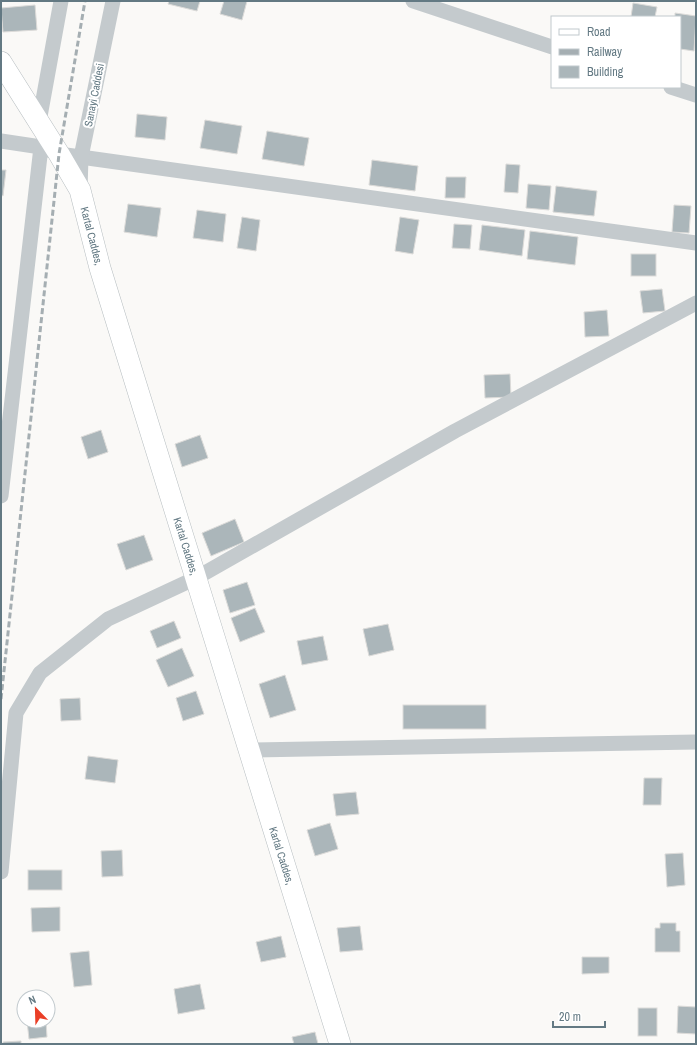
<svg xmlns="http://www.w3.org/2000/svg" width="697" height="1045" font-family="'Archivo Narrow',sans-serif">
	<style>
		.building { fill: #abb6ba; stroke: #dcdbd9 }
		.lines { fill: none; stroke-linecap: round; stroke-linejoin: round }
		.secondary-casing { stroke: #b7bec1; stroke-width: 22 }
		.minor { stroke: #c4cacd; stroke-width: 15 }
		.secondary { stroke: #fff; stroke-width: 21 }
		.rail { stroke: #a5aeb2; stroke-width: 3; stroke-dasharray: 6 3; stroke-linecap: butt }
		.labels { text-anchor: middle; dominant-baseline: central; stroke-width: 4; stroke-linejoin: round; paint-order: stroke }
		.street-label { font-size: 11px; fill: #637983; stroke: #fff }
	</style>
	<rect width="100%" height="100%" fill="#faf9f7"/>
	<g class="building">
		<polygon points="169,1 200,1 197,11 168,4"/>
		<polygon points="224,1 247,1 242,20 220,14"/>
		<polygon points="633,3 657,7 655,17 631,17"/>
		<polygon points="35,5 37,30 3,32 1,8"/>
		<polygon points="675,13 696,16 694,51 680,49 680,17 675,17"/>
		<polygon points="137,114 167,117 165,140 135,137"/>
		<polygon points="205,120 242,126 237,154 200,148"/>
		<polygon points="267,131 309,138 304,166 262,159"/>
		<polygon points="372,160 418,166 415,191 369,185"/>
		<polygon points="506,164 520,165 518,193 504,192"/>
		<polygon points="1,170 6,170 3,196 1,195"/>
		<polygon points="446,177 466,177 465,198 445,198"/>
		<polygon points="528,184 551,186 549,210 526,208"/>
		<polygon points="556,186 597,191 594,216 553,212"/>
		<polygon points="128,204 161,208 157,237 124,232"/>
		<polygon points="674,205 691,206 689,233 672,232"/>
		<polygon points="197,210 226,214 223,242 193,238"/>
		<polygon points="242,217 260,220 256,251 237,248"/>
		<polygon points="400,217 419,220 413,254 395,251"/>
		<polygon points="454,224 472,225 470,249 452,248"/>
		<polygon points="482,225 525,230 522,256 479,250"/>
		<polygon points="530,231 578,237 575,265 527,259"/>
		<rect x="631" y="254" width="25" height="22"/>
		<polygon points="662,289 665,311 643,313 640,291"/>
		<polygon points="607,310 609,336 585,337 584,312"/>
		<polygon points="510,374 511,397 485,398 484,375"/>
		<polygon points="101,430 108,452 88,459 81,437"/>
		<polygon points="200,435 208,458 182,467 175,444"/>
		<polygon points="235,519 244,542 211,556 202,533"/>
		<polygon points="144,535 153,560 126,570 117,544"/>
		<polygon points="247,582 255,605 230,613 223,590"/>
		<polygon points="255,608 265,632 240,642 231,618"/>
		<polygon points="174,621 181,638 157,648 150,631"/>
		<polygon points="388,624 394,650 369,656 363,629"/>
		<polygon points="323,636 328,660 302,665 297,641"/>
		<polygon points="182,648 194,676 168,687 156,660"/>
		<polygon points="285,675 296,710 270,718 259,684"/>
		<polygon points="196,691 204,714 183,721 176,698"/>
		<polygon points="80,698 81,720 61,721 60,699"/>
		<rect x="403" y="705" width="83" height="24"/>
		<polygon points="88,756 118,760 115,783 85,779"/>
		<polygon points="644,778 662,778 661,805 643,805"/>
		<polygon points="356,792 359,814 336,816 333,794"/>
		<polygon points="330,823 338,849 315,856 307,830"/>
		<polygon points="122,850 123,876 102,877 101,851"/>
		<polygon points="683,853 685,885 667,887 665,854"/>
		<rect x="28" y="870" width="34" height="20"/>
		<polygon points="60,907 60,931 32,932 31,908"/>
		<polygon points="660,923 676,923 676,931 680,931 680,952 655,952 655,928 660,928"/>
		<polygon points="360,926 363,950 340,952 337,928"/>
		<polygon points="281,936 286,957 261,962 256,942"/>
		<polygon points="89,951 92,985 74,987 70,953"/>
		<polygon points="582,957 609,957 609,973 582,974"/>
		<polygon points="200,984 205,1009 178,1014 174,989"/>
		<polygon points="678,1006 696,1007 696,1034 677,1033"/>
		<rect x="638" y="1008" width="19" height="28"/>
		<polygon points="27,1021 46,1021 47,1037 29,1039"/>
		<polygon points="315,1032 318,1044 294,1044 292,1037"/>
		<polygon points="21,1041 21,1044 3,1044 3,1042"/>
	</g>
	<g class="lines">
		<defs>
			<g id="secondary">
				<path id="s1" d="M1 62 59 154 80 190 100 268 340 1044"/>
			</g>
		</defs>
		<use href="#secondary" class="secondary-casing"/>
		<g class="minor">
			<polyline points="413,1 552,47"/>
			<polyline points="671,87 696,95"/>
			<polyline points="39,122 61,1"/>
			<polyline points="1,141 41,147 59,154 696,243"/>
			<polyline points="80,190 81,157 113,1"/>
			<polyline points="1,496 41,147"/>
			<polyline points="249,750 696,742"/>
			<polyline points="1,872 16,713 40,673 108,619 196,578 455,431 696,303"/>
		</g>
		<use href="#secondary" class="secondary"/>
		<polyline class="rail" points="1,699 59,154 85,1"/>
	</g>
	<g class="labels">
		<g class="street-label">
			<text transform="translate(94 95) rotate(-79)">Sanayi Caddesi</text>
			<text stroke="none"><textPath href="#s1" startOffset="198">Kartal Caddes,</textPath></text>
			<text stroke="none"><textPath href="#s1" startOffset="522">Kartal Caddes,</textPath></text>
			<text stroke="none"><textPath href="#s1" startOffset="846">Kartal Caddes,</textPath></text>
		</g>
	</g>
	<rect width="697" height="1045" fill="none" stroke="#637983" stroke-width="4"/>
	<rect x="551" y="16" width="130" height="72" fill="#ffffff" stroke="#c1c9cd"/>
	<rect x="559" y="29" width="20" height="6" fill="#ffffff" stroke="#c1c9cd"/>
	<text x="587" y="36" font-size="12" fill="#637983">Road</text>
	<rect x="559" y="49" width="20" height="6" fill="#a5aeb2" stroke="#c1c9cd"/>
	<text x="587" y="56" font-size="12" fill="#637983">Railway</text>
	<rect x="559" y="66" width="20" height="12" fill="#abb6ba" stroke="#c1c9cd"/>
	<text x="587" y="76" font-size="12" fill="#637983">Building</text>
	<g transform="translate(36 1009) rotate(337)"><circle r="19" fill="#ffffff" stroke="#c1c9cd"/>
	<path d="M0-3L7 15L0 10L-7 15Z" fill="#ea3f27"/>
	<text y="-6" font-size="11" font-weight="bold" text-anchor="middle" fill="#637983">N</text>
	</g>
	<path d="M553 1021v6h52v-6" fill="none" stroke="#637983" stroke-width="2"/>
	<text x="559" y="1021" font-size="12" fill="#637983" stroke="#ffffff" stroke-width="3" paint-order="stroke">20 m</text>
</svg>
